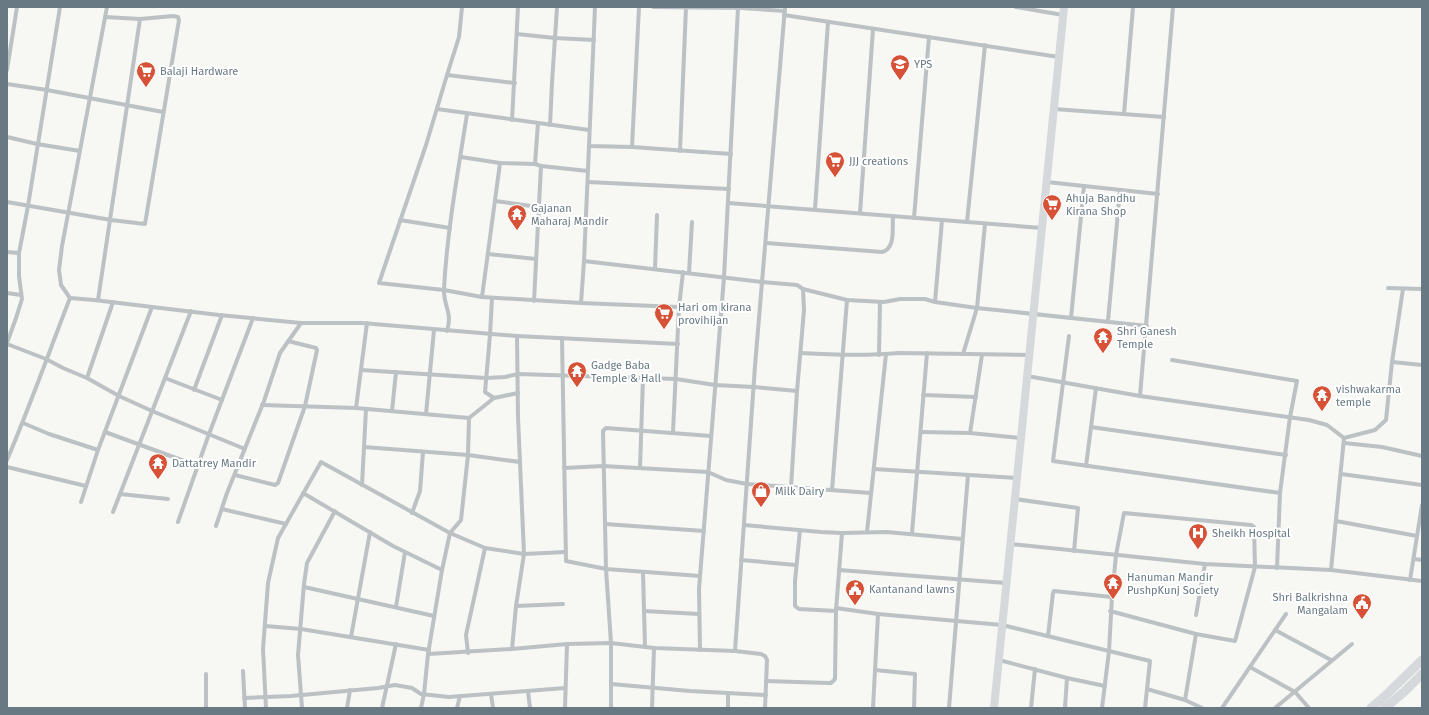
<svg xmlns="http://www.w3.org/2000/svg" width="1429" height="715" font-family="'Fira Sans',sans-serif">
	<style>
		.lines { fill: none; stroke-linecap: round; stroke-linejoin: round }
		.street { stroke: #bcc1c4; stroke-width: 4 }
		.secondary { stroke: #d5d9dc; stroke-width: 8 }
		.primary { stroke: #d5d9dc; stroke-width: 9 }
		.labels { text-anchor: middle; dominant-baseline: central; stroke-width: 4; stroke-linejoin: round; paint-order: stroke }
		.poi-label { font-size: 11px; fill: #687983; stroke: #fff; text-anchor: start }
	</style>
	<rect width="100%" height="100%" fill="#f7f7f4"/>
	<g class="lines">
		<g class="street">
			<polyline points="107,7 62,246 59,270 61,285 70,298 94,300 219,315 301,323 362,323 517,336 518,417 524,554 516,606 512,649 567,644 611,643 611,708"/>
			<polyline points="462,7 459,37 447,75 426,145 379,283 444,290 482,297 581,303 679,307"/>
			<polyline points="595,7 589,146 632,147 731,154"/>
			<polyline points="653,7 742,8 785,11"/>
			<polyline points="1016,7 1063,15"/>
			<polyline points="784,15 1059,57"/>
			<polyline points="517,34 555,38 594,40"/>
			<polyline points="7,70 17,7"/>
			<polyline points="447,75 515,83"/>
			<polyline points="7,84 47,90 163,112"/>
			<polyline points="437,109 589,130"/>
			<polyline points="1054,109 1164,117"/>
			<polyline points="1124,114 1133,7"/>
			<polyline points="512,120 518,7"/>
			<polyline points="550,125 552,83 557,7"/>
			<polyline points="7,137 37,144 80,151"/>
			<polyline points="632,147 639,7"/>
			<polyline points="680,151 686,7"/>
			<polyline points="461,157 500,163 535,164 541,166 588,171"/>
			<polyline points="535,164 538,123"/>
			<polyline points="588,182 729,189"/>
			<polyline points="1047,182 1158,194"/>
			<polyline points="495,201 538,207"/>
			<polyline points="7,202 111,220 145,224 179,20 178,17 173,16 140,19 105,17"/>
			<polyline points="728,203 1042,228"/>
			<polyline points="815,209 828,22"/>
			<polyline points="860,213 873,29"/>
			<polyline points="914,218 929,37"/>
			<polyline points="400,220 450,228"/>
			<polyline points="967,222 985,45"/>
			<path d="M766 243 882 252C896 249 892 227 893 216"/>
			<polyline points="7,252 19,253"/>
			<polyline points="488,254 536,259"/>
			<polyline points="584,261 762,282 797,285 803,289 804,310 797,391 791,487"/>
			<polyline points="655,269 657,215"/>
			<polyline points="689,273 692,222"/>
			<polyline points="1388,288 1422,289"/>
			<polyline points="803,289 847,300 884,302 900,299 925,299 935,302 977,308 1147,326"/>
			<polyline points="7,293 21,295"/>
			<polyline points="482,297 500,163"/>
			<polyline points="98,300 140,19"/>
			<polyline points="534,301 541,166"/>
			<polyline points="935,302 942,220"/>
			<polyline points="581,303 584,261 589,146"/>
			<polyline points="1071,318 1084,186"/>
			<polyline points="1108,321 1120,190"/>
			<path d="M447 331C453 312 443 306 444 289 447 231 458 172 467 114"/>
			<polyline points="517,336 678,344"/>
			<polyline points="1069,336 1053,461 1280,493"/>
			<polyline points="562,338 566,561 606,569 700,576"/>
			<polyline points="7,343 16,318 22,299 19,276 19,253 28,206 60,7"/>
			<polyline points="7,344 46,359 63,368 87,378 119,396 152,411 245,449"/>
			<path d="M801 353C834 355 866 356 899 353L1030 355"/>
			<polyline points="963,354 977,308 985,224"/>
			<polyline points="879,355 880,302"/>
			<polyline points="1172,360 1297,381 1290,417 1280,493 1277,568"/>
			<polyline points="1392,362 1422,365"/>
			<polyline points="361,370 486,378 505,377 518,374 676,379 715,385 754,387 797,391"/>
			<polyline points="1027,376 1140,396 1309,420 1327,425 1344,438"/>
			<polyline points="87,378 113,302"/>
			<polyline points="165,378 222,400"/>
			<polyline points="194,390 222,315"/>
			<polyline points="923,395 976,397"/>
			<polyline points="1140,396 1173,7"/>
			<polyline points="494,398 518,393"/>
			<polyline points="262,405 356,408 469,418"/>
			<polyline points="356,408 367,323"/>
			<polyline points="392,411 396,372"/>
			<polyline points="426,414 434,330"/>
			<polyline points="23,423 49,434 98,450"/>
			<polyline points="1091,427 1286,455"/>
			<polyline points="105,432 198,466"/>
			<polyline points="673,432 679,307 683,272"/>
			<polyline points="921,432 970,433 1021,438"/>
			<polyline points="970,433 982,355"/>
			<polyline points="711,436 606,428 603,431 606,569 611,643 654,648 735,651 761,654 765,656 767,660 765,708"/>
			<polyline points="1344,438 1375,430 1386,420 1392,362 1403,289"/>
			<polyline points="1344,443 1382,447 1422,456"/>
			<polyline points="364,447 468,455 520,462"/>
			<path d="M7 460C30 406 49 352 70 298"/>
			<polyline points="1086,466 1096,388"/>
			<polyline points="7,467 86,486"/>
			<polyline points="564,468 603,466 708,472 726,480 747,484 871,493"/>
			<polyline points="640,468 643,378"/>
			<polyline points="874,469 1017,478"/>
			<polyline points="1341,474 1422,485"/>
			<polyline points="235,475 275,485 278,483 305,406 317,350 316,348 288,341"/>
			<polyline points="362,485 366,409"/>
			<polyline points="832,490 847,300"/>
			<polyline points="303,493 393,546 442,570"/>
			<polyline points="120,494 168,499"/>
			<polyline points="1015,499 1078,508 1074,551"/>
			<polyline points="81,502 98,450 152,307"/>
			<polyline points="222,509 286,524"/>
			<polyline points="113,512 191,311"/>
			<polyline points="412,513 420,491 423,452"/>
			<polyline points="1336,521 1417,536"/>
			<polyline points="178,522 209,434 253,318"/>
			<polyline points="605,524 704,531"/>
			<polyline points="744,525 821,532 842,533 887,532 962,539"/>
			<polyline points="216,526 227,493 264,401 280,353 301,323"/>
			<polyline points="800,530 795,581 795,606 799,609 836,611"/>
			<polyline points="867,532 886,354"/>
			<polyline points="912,533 927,353"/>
			<polyline points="1011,544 1205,564 1331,570 1422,581"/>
			<polyline points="1414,559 1422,560"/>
			<polyline points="741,560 796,565"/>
			<polyline points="839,570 1006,583"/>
			<polyline points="1331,570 1344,438"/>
			<polyline points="643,572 645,647"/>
			<polyline points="1410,580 1422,505"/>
			<polyline points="304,587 434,616"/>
			<polyline points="516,606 563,604"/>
			<polyline points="396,607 405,552"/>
			<polyline points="836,608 878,614 1002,625 1150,661 1145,708"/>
			<polyline points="644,611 699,614"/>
			<polyline points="1196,615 1205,564"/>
			<polyline points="265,626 301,629 429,650"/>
			<polyline points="1275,630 1331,660"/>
			<polyline points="1048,636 1053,593 1054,591 1112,597"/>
			<polyline points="351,637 370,532"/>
			<polyline points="700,650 699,589 724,277 738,8"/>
			<polyline points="735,651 755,366 785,7"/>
			<polyline points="468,653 466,635 485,548"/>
			<polyline points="428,654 512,649"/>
			<polyline points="999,660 1067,678 1105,686"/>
			<polyline points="1250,667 1295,692 1309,708"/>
			<polyline points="875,670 915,674 914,708"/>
			<polyline points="243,671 245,708"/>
			<polyline points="206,674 206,708"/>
			<polyline points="766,681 828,683 831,683 835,679 836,611 842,533"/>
			<polyline points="611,684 690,691 766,695"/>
			<polyline points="1147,689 1185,700 1202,708"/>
			<polyline points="528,691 530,708"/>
			<polyline points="491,694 493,708"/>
			<polyline points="244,698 291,696 378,688 395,685 412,688 421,694 449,697 565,688"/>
			<polyline points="1185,700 1196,634"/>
			<polyline points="266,708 263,649 268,583 278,538 321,462 450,533 485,548 524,554 566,552"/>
			<polyline points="302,708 298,655 304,584 307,563 335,511"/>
			<polyline points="347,708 350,690"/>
			<polyline points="382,708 396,644"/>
			<polyline points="421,708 424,694 428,654 442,570 450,533 461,520 468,455 469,418 494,398 485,392 490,335 492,298"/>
			<polyline points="457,708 460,696"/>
			<polyline points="565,708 567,644"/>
			<polyline points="652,708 654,648"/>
			<polyline points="728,708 728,693"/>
			<polyline points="873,708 878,614"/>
			<polyline points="949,708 968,475"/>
			<polyline points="1031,708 1035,669"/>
			<polyline points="1065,708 1067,678"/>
			<polyline points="1102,708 1109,651 1112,597 1116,555 1124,513 1251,525 1254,527 1255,567 1235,641 1196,634 1110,611"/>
			<polyline points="1222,708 1286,614"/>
			<polyline points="1275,708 1352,644"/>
		</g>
		<polyline class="secondary" points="994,708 1064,7"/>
		<g class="primary">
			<polyline points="1371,708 1384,697 1422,660"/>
			<polyline points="1385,708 1404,692 1422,674"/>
		</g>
	</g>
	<defs>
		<symbol id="school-pin" viewBox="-11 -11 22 30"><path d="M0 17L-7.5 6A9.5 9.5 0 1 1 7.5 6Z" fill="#d65136" stroke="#fff"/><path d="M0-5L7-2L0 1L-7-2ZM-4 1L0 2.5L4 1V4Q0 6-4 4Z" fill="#fff"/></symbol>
		<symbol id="supermarket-pin" viewBox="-11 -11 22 30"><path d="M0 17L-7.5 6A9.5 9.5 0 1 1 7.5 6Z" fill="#d65136" stroke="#fff"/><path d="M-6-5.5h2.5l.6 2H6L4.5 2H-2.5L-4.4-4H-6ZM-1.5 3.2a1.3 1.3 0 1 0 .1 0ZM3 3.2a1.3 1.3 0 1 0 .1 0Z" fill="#fff"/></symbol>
		<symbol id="temple-pin" viewBox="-11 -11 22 30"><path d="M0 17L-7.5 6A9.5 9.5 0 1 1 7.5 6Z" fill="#d65136" stroke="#fff"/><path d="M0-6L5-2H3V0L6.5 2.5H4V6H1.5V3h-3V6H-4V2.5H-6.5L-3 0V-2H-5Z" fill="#fff"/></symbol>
		<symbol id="shop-pin" viewBox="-11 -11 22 30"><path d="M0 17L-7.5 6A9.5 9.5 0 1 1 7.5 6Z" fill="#d65136" stroke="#fff"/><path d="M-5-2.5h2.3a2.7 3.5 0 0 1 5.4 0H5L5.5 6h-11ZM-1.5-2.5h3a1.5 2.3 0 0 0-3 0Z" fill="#fff"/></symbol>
		<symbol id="hospital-pin" viewBox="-11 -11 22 30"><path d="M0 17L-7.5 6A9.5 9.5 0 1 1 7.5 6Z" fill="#d65136" stroke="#fff"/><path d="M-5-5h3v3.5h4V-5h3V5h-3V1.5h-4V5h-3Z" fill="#fff"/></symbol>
		<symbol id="civic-pin" viewBox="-11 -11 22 30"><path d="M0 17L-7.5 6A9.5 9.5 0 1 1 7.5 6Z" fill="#d65136" stroke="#fff"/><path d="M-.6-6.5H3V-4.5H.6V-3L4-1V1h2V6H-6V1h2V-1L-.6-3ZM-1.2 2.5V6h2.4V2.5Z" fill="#fff"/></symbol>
	</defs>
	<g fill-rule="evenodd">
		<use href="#school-pin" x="889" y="53" width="22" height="30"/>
		<use href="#supermarket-pin" x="135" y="60" width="22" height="30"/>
		<use href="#supermarket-pin" x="824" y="150" width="22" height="30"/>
		<use href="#supermarket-pin" x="1041" y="193" width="22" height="30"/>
		<use href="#temple-pin" x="506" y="203" width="22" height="30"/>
		<use href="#supermarket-pin" x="653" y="302" width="22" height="30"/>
		<use href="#temple-pin" x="1092" y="326" width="22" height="30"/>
		<use href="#temple-pin" x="566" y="360" width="22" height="30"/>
		<use href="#temple-pin" x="1311" y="384" width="22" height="30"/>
		<use href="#temple-pin" x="147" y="452" width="22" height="30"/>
		<use href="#shop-pin" x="750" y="480" width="22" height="30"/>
		<use href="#hospital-pin" x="1187" y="522" width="22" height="30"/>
		<use href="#temple-pin" x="1102" y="572" width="22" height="30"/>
		<use href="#civic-pin" x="844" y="578" width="22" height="30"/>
		<use href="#civic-pin" x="1351" y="592" width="22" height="30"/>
	</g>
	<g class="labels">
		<g class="poi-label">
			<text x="914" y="64">YPS</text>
			<text x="160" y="71">Balaji Hardware</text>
			<text x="849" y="161">JJJ creations</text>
			<text x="1066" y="198">Ahuja Bandhu<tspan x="1066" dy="13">Kirana Shop</tspan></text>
			<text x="531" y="208">Gajanan<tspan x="531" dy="13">Maharaj Mandir</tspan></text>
			<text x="678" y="307">Hari om kirana<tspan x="678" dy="13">provihijan</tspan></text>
			<text x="1117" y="331">Shri Ganesh<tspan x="1117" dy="13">Temple</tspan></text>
			<text x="591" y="365">Gadge Baba<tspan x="591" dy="13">Temple &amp; Hall</tspan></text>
			<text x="1336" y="389">vishwakarma<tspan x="1336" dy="13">temple</tspan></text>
			<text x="172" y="463">Dattatrey Mandir</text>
			<text x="775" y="491">Milk Dairy</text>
			<text x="1212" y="533">Sheikh Hospital</text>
			<text x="1127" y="577">Hanuman Mandir<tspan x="1127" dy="13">PushpKunj Society</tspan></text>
			<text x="869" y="589">Kantanand lawns</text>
			<text x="1348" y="597" text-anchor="end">Shri Balkrishna<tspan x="1348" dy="13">Mangalam</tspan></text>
		</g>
	</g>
	<rect width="1429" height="715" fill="none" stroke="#687983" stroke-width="16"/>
</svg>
